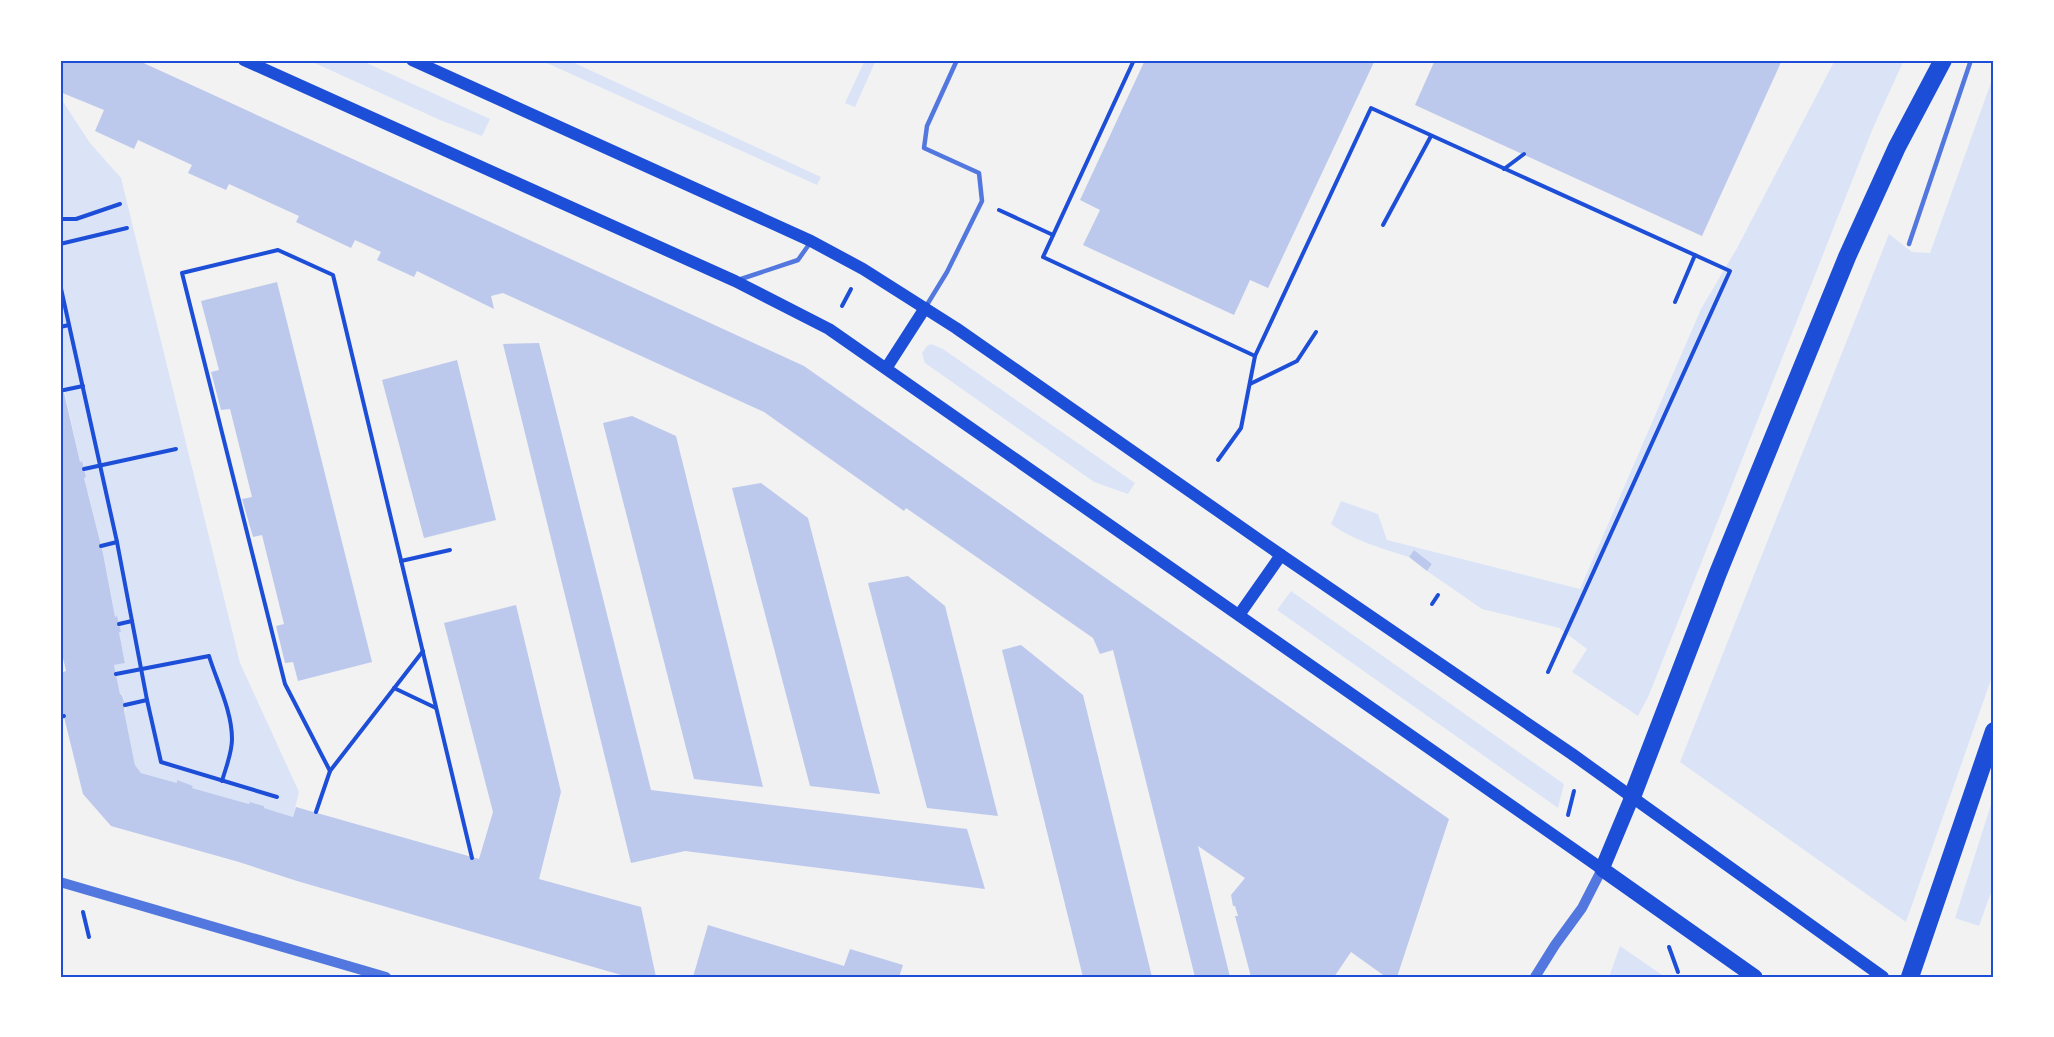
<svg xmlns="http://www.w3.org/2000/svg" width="2054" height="1037" font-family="'Work Sans',sans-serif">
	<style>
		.green { fill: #dbe4f7 }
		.building { fill: #bdc9ec }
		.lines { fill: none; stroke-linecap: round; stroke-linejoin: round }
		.path { stroke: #1d4ed8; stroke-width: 4 }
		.service { stroke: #5277de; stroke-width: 4.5 }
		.tertiary { stroke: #5277de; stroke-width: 10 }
		.secondary { stroke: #1d4ed8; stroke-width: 12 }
		.primary { stroke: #1d4ed8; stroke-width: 15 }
		.motorway { stroke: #1d4ed8; stroke-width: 18 }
		.neatline { fill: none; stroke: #1d4ed8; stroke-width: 2 }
	</style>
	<rect width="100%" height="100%" fill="#f2f2f2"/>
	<g class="green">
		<polygon points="308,60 360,60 490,119 482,136 440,120"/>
		<polygon points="540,60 568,60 821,177 817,185"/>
		<polygon points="865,60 876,60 855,107 845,103"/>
		<path d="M1835 60H1904L1873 128 1649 695 1638 716 1572 672 1587 649 1559 628 1482 609 1427 571 1432 564 1414 550 1409 557C1381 548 1354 541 1331 524L1341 501 1378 514 1387 540 1580 589 1701 309 1737 248Z"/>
		<polygon points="1994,74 1994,671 1906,922 1680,762 1889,234 1912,252 1930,253"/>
		<polygon points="60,97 90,143 121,178 240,663 299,792 293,817 264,808 264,806 250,802 249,804 192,788 177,781 177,783 141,773 135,765 124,711 126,710 123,695 120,694 114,665 125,662 119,632 120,632 117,617 115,617 103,552 84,478 86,477 82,461 80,462 60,371"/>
		<polygon points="931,344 943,349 1135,483 1128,494 1094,482 925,363 922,353 927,346"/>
		<polygon points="1291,591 1564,784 1558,808 1277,610"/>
		<polygon points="1994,795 1994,884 1979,926 1955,918"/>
		<polygon points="1620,946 1665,977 1609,977"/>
	</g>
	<g class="building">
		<polygon points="60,60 137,60 804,366 1449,819 1397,977 1386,977 1351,952 1334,977 1251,977 1235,916 1238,916 1235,906 1233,906 1231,895 1245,878 1198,846 1230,977 1195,977 1113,650 1100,654 1093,638 906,508 904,511 764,412 503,293 491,296 494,309 417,271 414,277 377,260 381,252 355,240 351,248 296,222 299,216 229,184 226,190 188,173 192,165 138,140 134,149 95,131 104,110 60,92"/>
		<polygon points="1145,60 1375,60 1268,288 1250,280 1234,315 1083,245 1100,210 1080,200"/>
		<polygon points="1435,60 1782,60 1702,236 1415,105"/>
		<polygon points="277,282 372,662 298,681 293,662 285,663 276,626 284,624 262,535 253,537 242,499 252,497 230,409 221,410 211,372 219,370 201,301"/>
		<polygon points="539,343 651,790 967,829 985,889 685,851 631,863 503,344"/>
		<polygon points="457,360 496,520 424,538 382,380"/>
		<polygon points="60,375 80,462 82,461 86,477 84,478 103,553 115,617 117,616 121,632 119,632 125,663 114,665 120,694 122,695 125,705 124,711 135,765 141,773 177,783 177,780 193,786 192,788 249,804 250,802 264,806 264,808 293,817 296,807 479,859 493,812 444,623 516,605 561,792 539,879 641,907 656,977 628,977 297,881 239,862 111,826 83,794 60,701 60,673 66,671 60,645"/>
		<polygon points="632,416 676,436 763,787 694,779 603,423"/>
		<polygon points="761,483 808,518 880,794 810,786 732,488"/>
		<polygon points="1414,550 1432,564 1427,571 1409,557"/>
		<polygon points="908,576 945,606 998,816 927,808 868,583"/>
		<polygon points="1021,645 1083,695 1152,977 1083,977 1002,650"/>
		<polygon points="708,925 844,966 850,949 903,965 899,977 693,977"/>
	</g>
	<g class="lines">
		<g class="path">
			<polyline points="1134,60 1043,257 1255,356 1371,108 1730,271 1548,672"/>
			<polyline points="1504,169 1524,154"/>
			<polyline points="999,210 1053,235"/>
			<polyline points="60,219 76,219 120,204"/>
			<polyline points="1383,225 1431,136"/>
			<polyline points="60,244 127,228"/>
			<polyline points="60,284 117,542 147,700 161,762 277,797"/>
			<polyline points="1675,302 1695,255"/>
			<polyline points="842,306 851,289"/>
			<polyline points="60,327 69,325"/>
			<polyline points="1250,384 1297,361 1316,332"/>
			<polyline points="64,390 83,386"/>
			<polyline points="1218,460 1241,428 1255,356"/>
			<polyline points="84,469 176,449"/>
			<polyline points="101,546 117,542"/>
			<polyline points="401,561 450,550"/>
			<polyline points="1432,604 1438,595"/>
			<polyline points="119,624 132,621"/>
			<path d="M116 674 209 656C217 682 232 711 232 739 232 753 226 767 222 781"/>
			<polyline points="394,688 436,708"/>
			<polyline points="125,705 147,700"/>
			<polyline points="60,717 64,716"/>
			<polyline points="330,771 285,684 182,273 278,250 333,275 472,858"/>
			<polyline points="316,812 330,771 423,651"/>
			<polyline points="1568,815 1574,791"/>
			<polyline points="83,912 89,937"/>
			<polyline points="1669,947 1678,972"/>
		</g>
		<g class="service">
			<polyline points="1909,244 1971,60"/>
			<polyline points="738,280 798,260 810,243"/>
			<polyline points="925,308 947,272 982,201 979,173 924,148 927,126 957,60"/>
		</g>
		<g class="tertiary">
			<polyline points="60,882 386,977"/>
			<polyline points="1535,977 1555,945 1582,908 1602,869"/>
		</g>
		<g class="secondary">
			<polyline points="244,60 735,281 829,329 1602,869"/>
			<polyline points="412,60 811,241 863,269 956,328 1281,555 1572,754 1883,977"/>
			<polyline points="887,367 925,308"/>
			<polyline points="1239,615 1281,555"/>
		</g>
		<polyline class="primary" points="1632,797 1602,869 1755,977"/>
		<g class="motorway">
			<polyline points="1632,797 1718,573 1847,257 1897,147 1943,60"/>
			<polyline points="1910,977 1994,731"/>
		</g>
	</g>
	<rect width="2054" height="1037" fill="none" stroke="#ffffff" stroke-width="123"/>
	<rect x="62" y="62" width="1930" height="914" class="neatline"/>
</svg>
